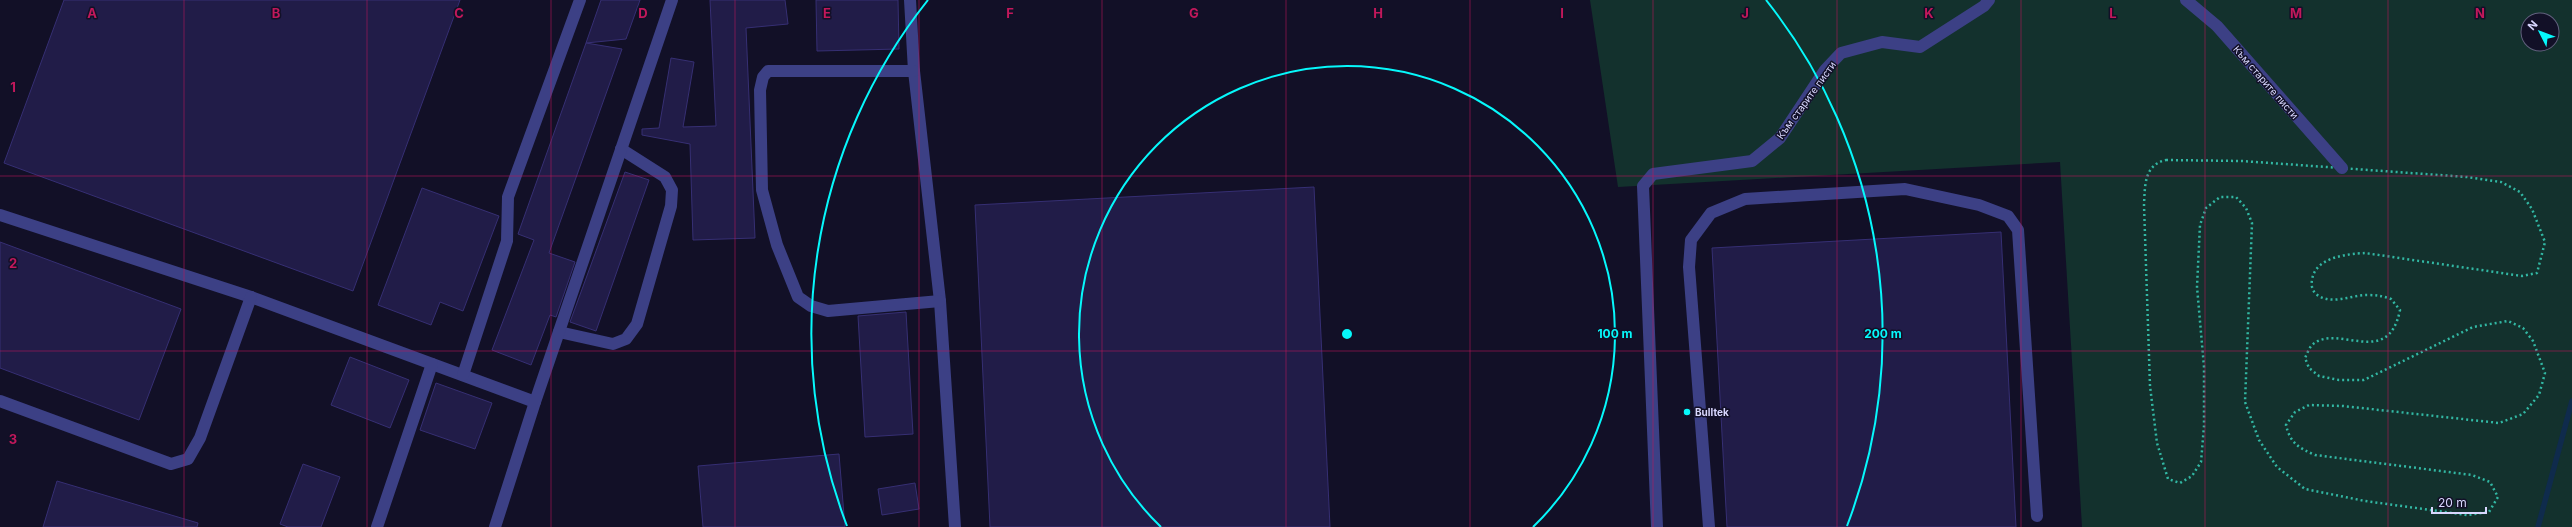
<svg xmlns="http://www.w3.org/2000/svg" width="2572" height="527" font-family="Inter,sans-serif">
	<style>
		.green { fill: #13312d; fill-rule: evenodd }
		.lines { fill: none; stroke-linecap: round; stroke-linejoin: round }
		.stream { stroke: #0f2b4c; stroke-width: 5.5 }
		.building { fill: #211c48; stroke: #362f73 }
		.path { stroke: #32b7a3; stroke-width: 2.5; stroke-dasharray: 2 3; stroke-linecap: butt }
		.minor { stroke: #3c4085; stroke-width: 12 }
		.grid { fill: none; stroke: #c2185b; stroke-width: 1; stroke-opacity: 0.55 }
		.ring { fill: none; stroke: #06f8fb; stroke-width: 2 }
		.poi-dot { fill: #06f8fb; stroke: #121027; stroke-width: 1.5 }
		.labels { text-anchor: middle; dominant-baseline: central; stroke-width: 3; stroke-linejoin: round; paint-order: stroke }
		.street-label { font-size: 10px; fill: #d8d7fe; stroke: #121027 }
		.poi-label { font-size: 10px; font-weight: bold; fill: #d8d7fe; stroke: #121027; text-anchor: start }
		.grid-label { font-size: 13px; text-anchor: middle; font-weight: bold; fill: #c2185b; stroke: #121027; stroke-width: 3; stroke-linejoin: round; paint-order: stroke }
		.centre { fill: #06f8fb; stroke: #121027; stroke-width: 2 }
		.ring-label { font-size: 12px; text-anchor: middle; font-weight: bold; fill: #06f8fb; stroke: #121027; stroke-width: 3; stroke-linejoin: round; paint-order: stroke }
	</style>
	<rect width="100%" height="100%" fill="#121027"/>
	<path class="green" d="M1590 0H2572V527H2082L2060 162 1618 187ZM2528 20H2552V44H2528Z"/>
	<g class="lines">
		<polyline class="stream" points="2538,527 2572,401"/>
	</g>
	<g class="building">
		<polygon points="64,0 460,0 353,291 4,163"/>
		<polygon points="601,0 640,0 626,39 586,43"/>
		<polygon points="710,0 785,0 788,24 746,28 755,238 693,240 690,144 642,135 642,129 659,128 671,58 694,62 683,127 716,126"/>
		<polygon points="816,0 898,0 899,49 817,51"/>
		<polygon points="586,43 622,49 549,253 575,262 556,317 550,315 531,365 492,350 534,240 518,234"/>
		<polygon points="625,172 649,180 596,331 570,322"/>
		<polygon points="1314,187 1330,527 990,527 975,205"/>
		<polygon points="422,188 499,216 463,311 440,302 431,325 378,305"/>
		<polygon points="2001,232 2016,527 1727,527 1712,248"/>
		<polygon points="0,242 181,309 139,420 0,368"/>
		<polygon points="906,312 913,434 865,437 858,316"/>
		<polygon points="350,357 409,380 390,428 331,405"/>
		<polygon points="436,383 492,403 475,449 420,430"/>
		<polygon points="839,454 845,527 703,527 698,466"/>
		<polygon points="303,464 340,477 321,527 288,527 280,524"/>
		<polygon points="57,481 198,523 197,527 43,527"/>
		<polygon points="915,483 919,509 882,515 878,489"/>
	</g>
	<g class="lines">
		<path class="path" d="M2166 160 2242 161 2467 177 2501 182 2520 192 2532 209 2545 242 2537 273 2522 276 2365 253C2347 254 2315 257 2312 280 2311 285 2312 290 2316 294 2331 306 2351 295 2367 295 2376 295 2383 296 2391 299L2400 310C2388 370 2337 322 2312 345 2309 348 2307 354 2305 358L2309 368 2319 376 2339 380H2364L2473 327 2508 321 2523 328 2533 341 2545 373 2539 395 2523 414 2499 423 2343 406 2309 405 2295 412 2286 425C2290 443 2299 448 2315 455L2472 475 2490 482 2498 497 2489 512 2467 515 2365 501 2305 489 2277 467 2259 440 2245 402 2252 223 2246 208 2236 197H2220L2206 208 2200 225 2197 287 2204 367V426L2201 462 2192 476 2180 483 2168 479 2157 443 2150 386 2144 205C2145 185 2144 165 2166 160Z"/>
		<g class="minor">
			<polyline points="910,0 914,71 940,301 955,527"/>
			<polyline points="2186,0 2217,26 2342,168"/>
			<polyline points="914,71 768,71 763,77 760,90 762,190 777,245 798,297 811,306 828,311 940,301"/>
			<polyline points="0,215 251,297 535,402"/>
			<polyline points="559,332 613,344 626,339 637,324 671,206 672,190 665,177 621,149"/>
			<polyline points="463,375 507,241 508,197 580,0"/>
			<polyline points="0,401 171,464 188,459 200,438 251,297"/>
			<polyline points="377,527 432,364"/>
			<polyline points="495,527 535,402 672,0"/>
			<polyline points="1657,527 1643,186 1653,174 1752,161 1780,138 1825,70 1841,53 1882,42 1920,47 1984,6 1989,0"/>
			<polyline points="1709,527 1689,267 1691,240 1711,213 1745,199 1905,189 1979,205 2008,216 2018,230 2037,516"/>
		</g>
	</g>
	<path class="grid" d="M184 0V527M367 0V527M551 0V527M735 0V527M919 0V527M1102 0V527M1286 0V527M1470 0V527M1653 0V527M1837 0V527M2021 0V527M2205 0V527M2388 0V527M0 176H2572M0 351H2572"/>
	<g class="ring">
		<path d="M1161 527A268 268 0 1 1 1533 527"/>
		<path d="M847 526A536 536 0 0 1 928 0M1766 0A536 536 0 0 1 1847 526"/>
	</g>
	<circle class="poi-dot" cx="1687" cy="412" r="4"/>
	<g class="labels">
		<g class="street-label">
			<text transform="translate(2266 82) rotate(49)">Към старите писти</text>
			<text transform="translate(1806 100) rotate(-54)">Към старите писти</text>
		</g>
		<g class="poi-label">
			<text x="1695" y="412">Bulltek</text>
		</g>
	</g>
	<g class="grid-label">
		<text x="92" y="18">A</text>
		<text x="276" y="18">B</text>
		<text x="459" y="18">C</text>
		<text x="643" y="18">D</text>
		<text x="827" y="18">E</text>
		<text x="1010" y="18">F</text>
		<text x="1194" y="18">G</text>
		<text x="1378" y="18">H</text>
		<text x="1562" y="18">I</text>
		<text x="1745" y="18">J</text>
		<text x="1929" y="18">K</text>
		<text x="2113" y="18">L</text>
		<text x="2296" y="18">M</text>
		<text x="2480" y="18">N</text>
		<text x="13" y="92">1</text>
		<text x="13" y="268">2</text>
		<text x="13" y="444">3</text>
	</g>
	<circle cx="1347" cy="334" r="6" class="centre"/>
	<g class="ring-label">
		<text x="1615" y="338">100 m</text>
		<text x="1883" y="338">200 m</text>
	</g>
	<g transform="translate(2540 32) rotate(312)"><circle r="19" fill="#121027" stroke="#61607d"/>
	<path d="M0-3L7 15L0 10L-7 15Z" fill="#06f8fb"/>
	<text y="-6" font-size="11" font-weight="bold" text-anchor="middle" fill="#d8d7fe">N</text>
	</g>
	<path d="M2432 507v6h54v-6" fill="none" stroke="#d8d7fe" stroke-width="2"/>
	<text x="2438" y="507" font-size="12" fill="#d8d7fe" stroke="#121027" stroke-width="3" paint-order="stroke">20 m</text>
</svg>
